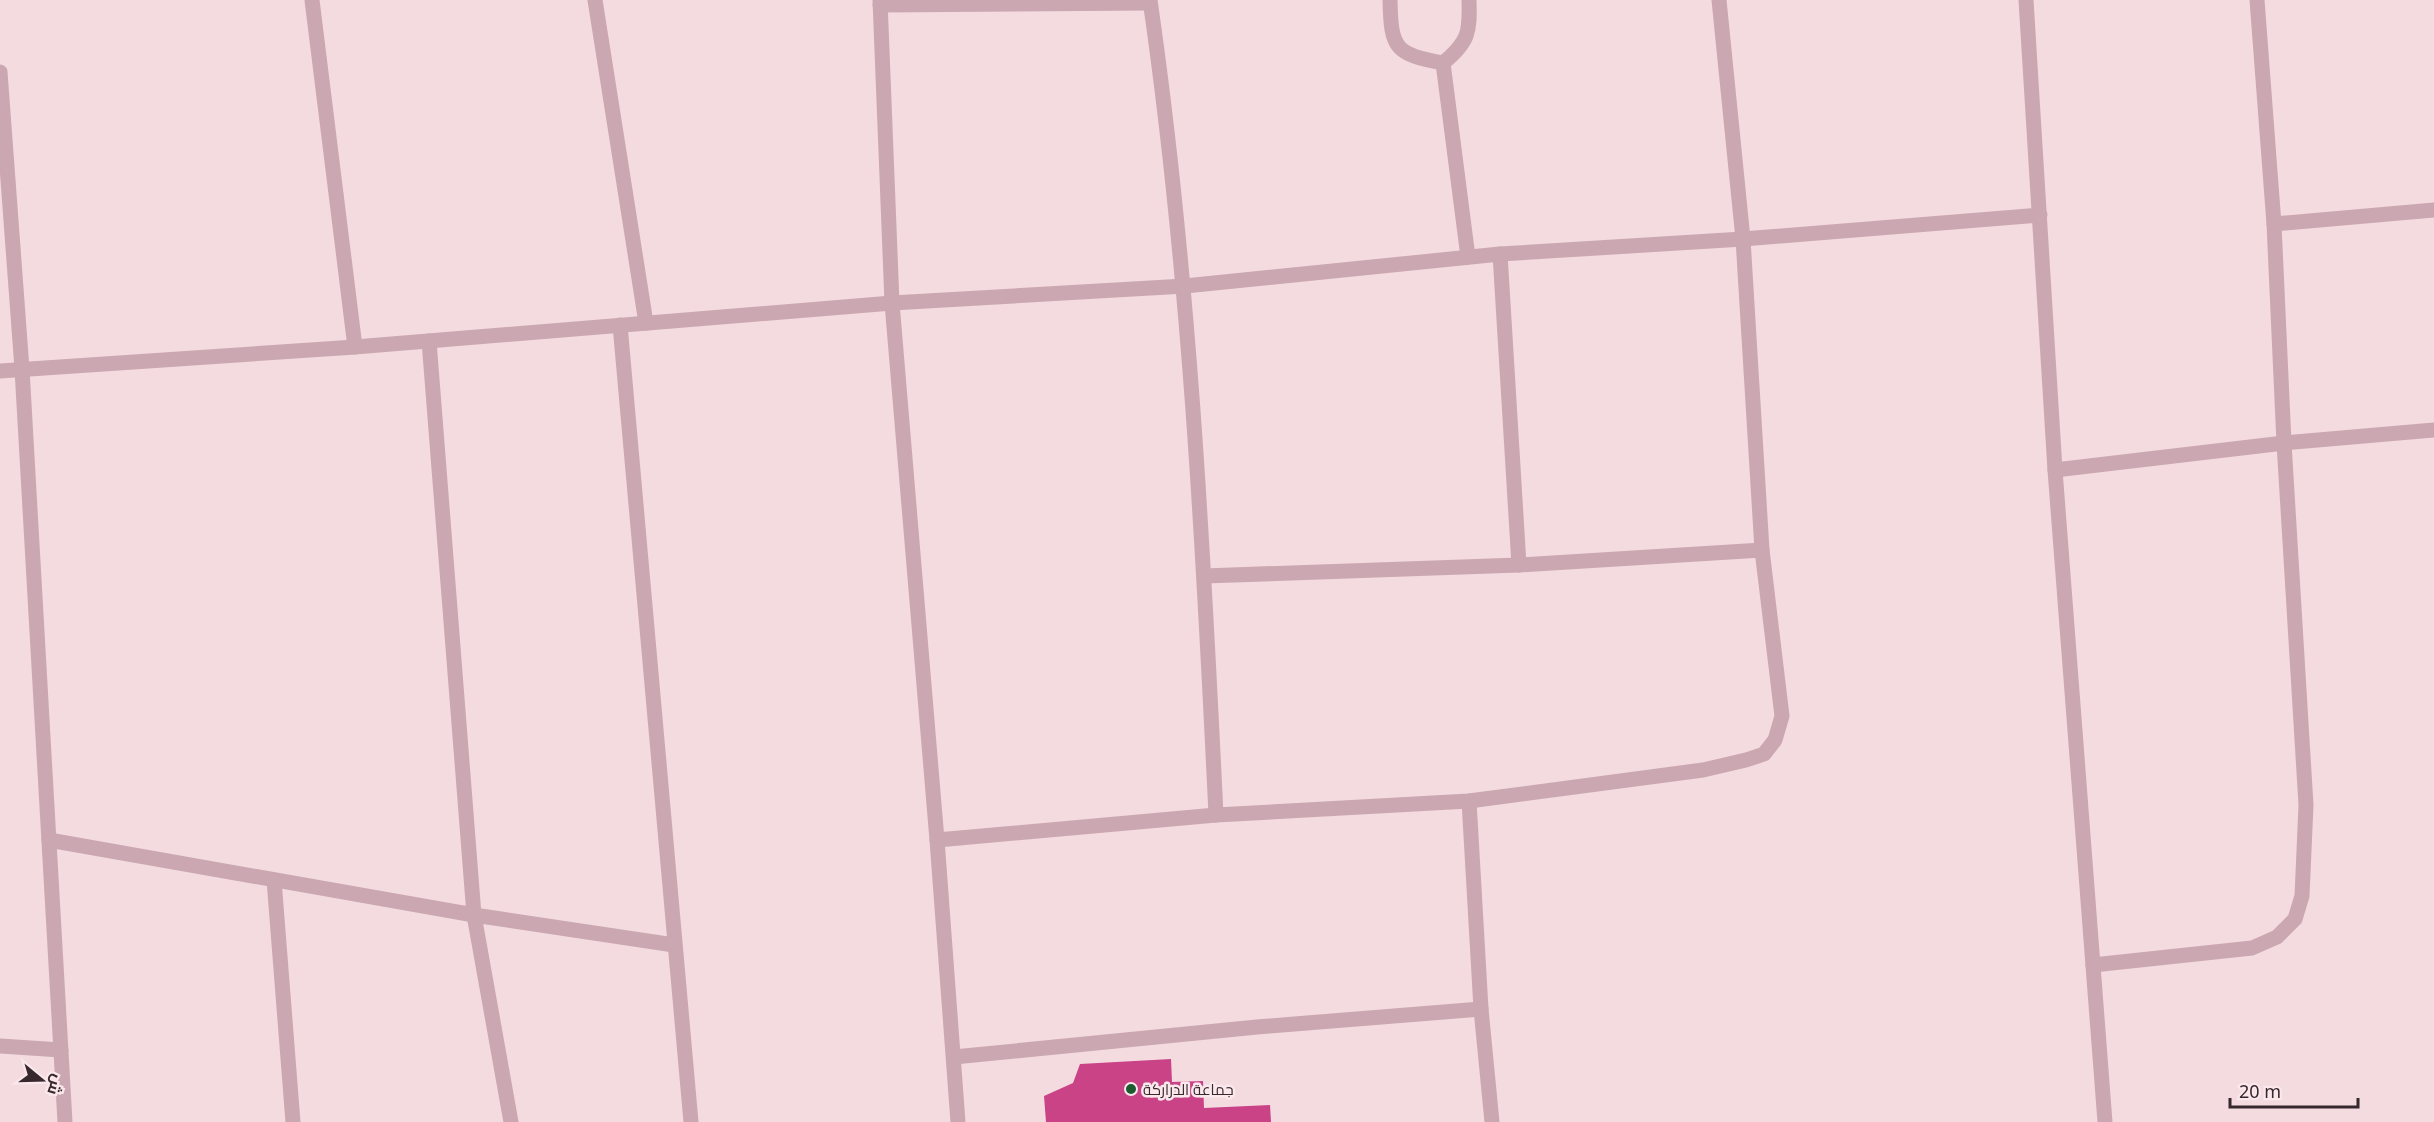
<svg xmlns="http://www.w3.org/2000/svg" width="2434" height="1122" font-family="'Noto Sans',Cairo,sans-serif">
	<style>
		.building { fill: #c94386 }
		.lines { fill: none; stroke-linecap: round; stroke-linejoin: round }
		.lane { stroke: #cba7b1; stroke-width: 15 }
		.street { stroke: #cba7b1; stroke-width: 15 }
		.poi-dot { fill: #1c5a30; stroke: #fae8ec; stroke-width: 2 }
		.labels { text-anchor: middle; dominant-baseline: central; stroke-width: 5; stroke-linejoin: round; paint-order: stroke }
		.poi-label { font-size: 15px; fill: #37282e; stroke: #fae8ec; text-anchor: start }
	</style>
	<rect width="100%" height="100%" fill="#f3dbe0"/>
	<polygon class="building" points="1171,1059 1172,1082 1203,1081 1204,1108 1270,1105 1271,1122 1046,1122 1044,1096 1073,1083 1080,1064"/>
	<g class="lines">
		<g class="lane">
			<polyline points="620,325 691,1122"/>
			<polyline points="429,341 474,915 511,1122"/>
			<polyline points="49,840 474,915 674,945"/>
			<polyline points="274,880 293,1122"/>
			<polyline points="0,1046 61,1050"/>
		</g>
		<g class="street">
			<polyline points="312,0 355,347"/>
			<polyline points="595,0 646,323"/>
			<polyline points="880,0 892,303 937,840 958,1122"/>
			<path d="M1150 0C1189 271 1203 543 1216 815"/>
			<path d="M1390 0C1391 49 1395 54 1443 63"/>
			<polyline points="2026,0 2055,470 2105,1122"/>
			<polyline points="880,5 1150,3"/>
			<polyline points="1443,63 1468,257"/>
			<path d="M1443 63C1469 42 1470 32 1469 0"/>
			<polyline points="0,72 22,369 65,1122"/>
			<polyline points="2274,224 2434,210"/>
			<polyline points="1500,254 1519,565"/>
			<polyline points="0,371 355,347 892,303 1185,286 1500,254 1743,239 2040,215"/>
			<polyline points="2055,470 2284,443 2434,430"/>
			<polyline points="1204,576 1519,565 1762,550"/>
			<polyline points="1469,801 1481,1009 1492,1122"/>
			<polyline points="937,840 1216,815 1469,801 1703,770 1746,760 1764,754 1775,740 1782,716 1762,550 1743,239 1719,0"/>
			<polyline points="2093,965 2252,948 2277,937 2295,919 2302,896 2306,805 2284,443 2274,224 2257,0"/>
			<polyline points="954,1057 1257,1027 1481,1009"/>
		</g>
	</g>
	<circle class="poi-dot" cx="1131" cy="1089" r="6"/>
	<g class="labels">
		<g class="poi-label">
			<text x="1143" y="1089">جماعة الدراركة</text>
		</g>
	</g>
	<g transform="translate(42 1080) rotate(109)" stroke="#fae8ec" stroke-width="4.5" paint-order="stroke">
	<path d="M0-4.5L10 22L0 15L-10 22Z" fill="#37282e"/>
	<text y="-9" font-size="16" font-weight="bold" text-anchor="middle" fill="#37282e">ش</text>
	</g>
	<path d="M2230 1098v9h128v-9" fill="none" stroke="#37282e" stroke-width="3"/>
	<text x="2239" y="1098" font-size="18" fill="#37282e" stroke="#fae8ec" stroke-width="4.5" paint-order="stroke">20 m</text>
</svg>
